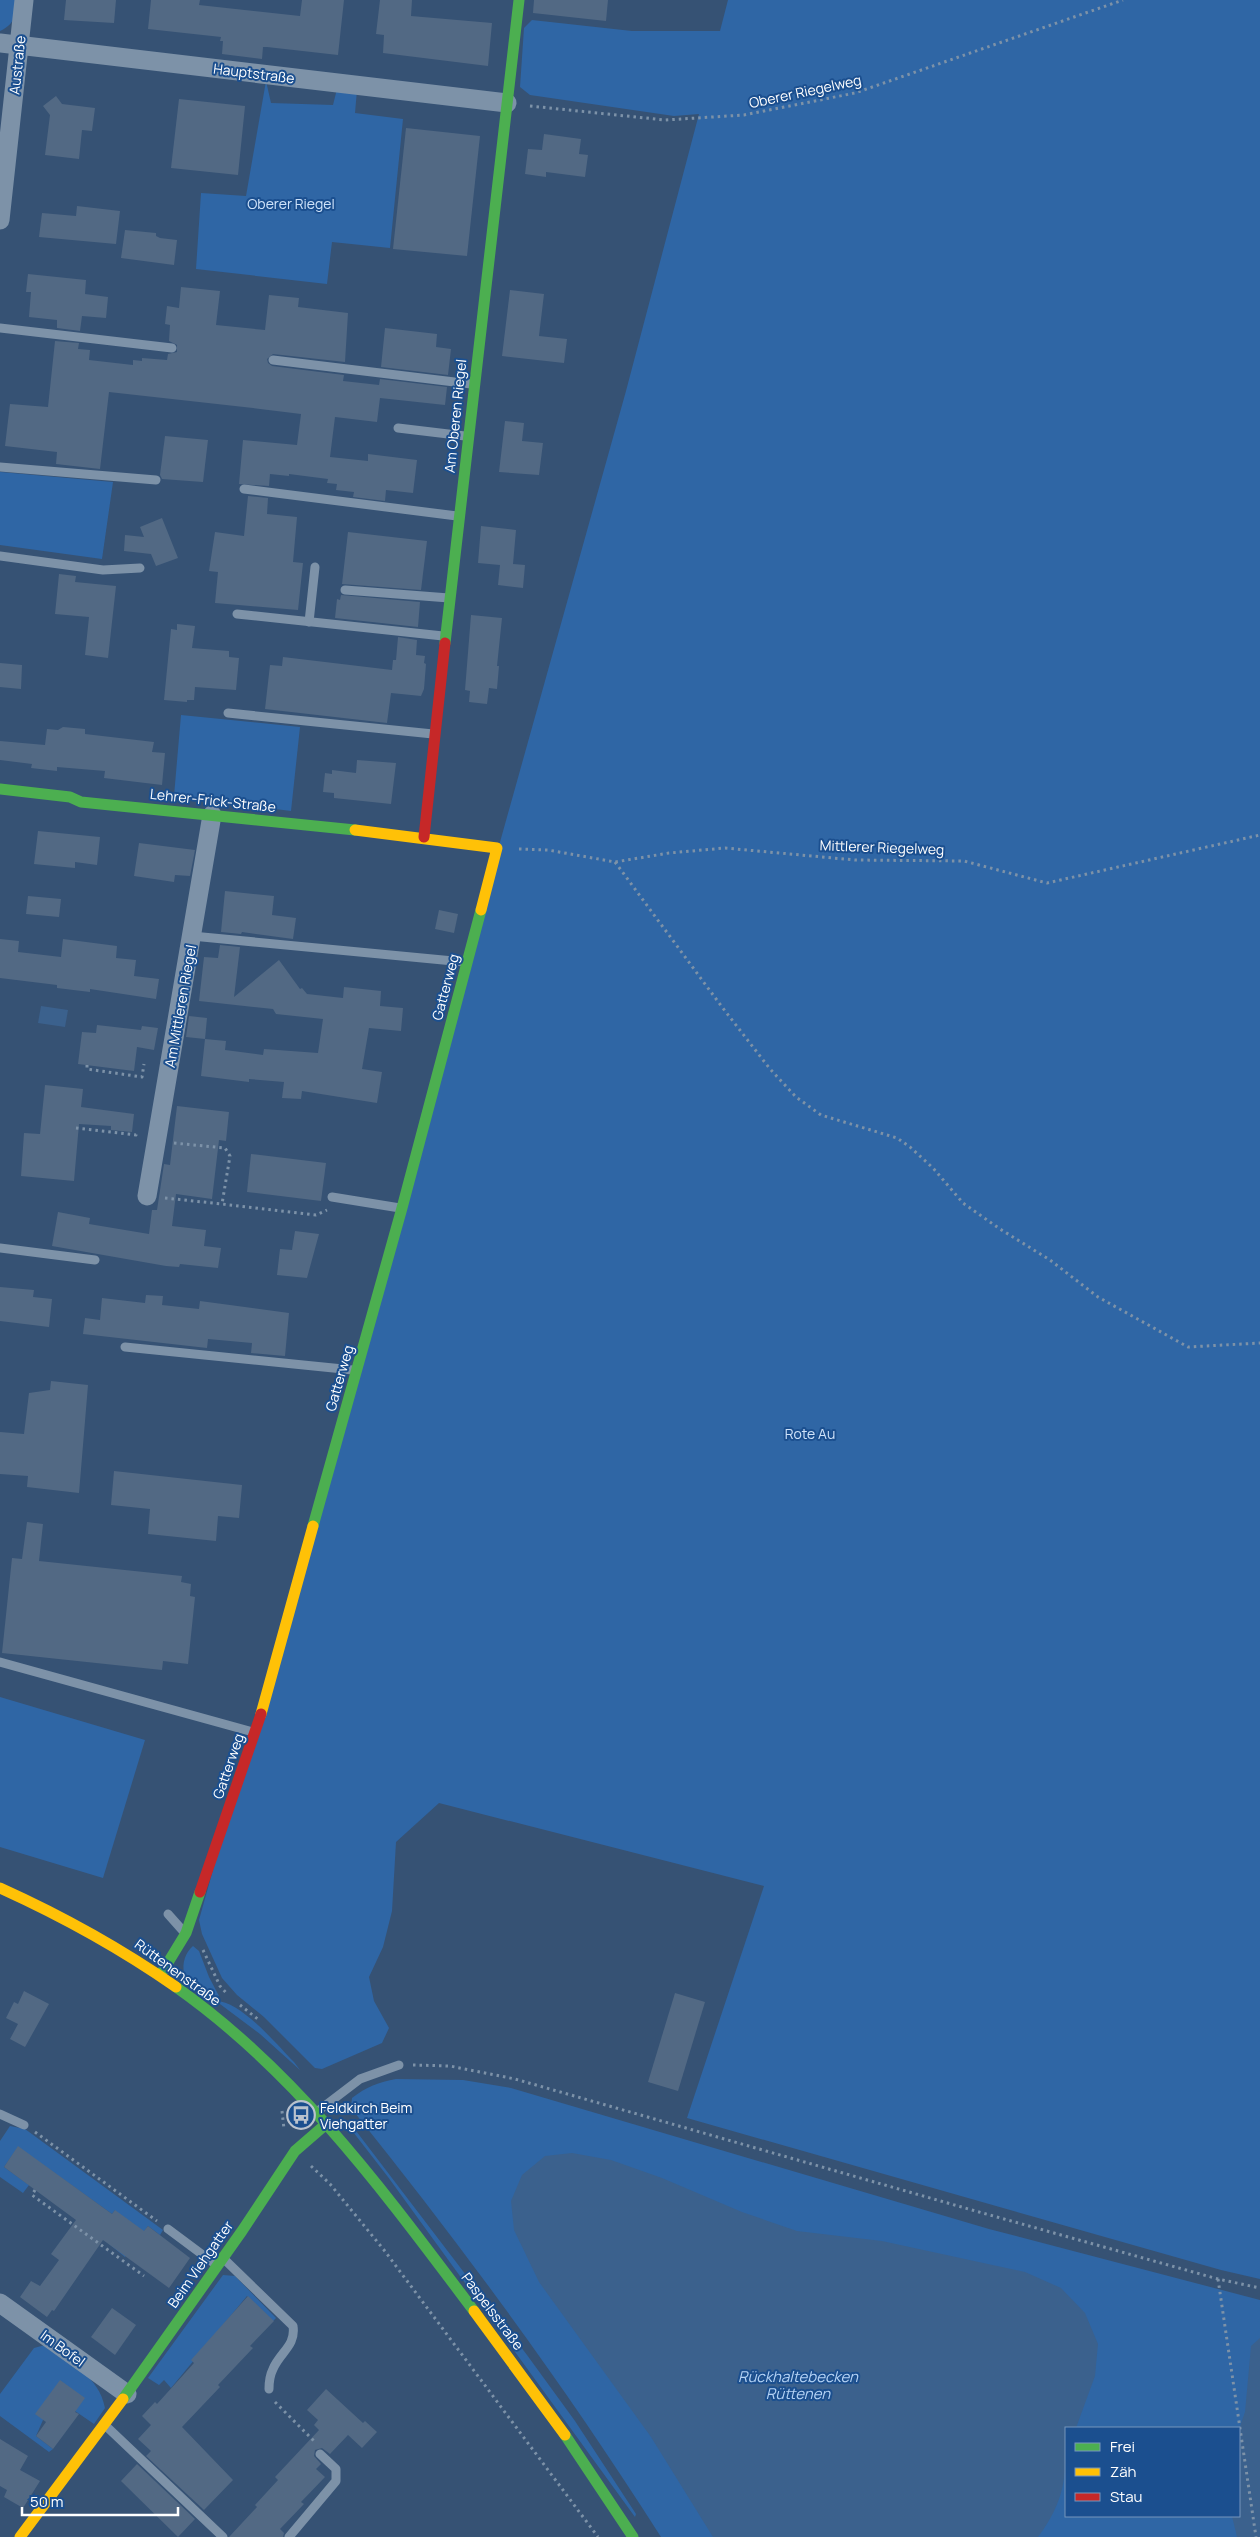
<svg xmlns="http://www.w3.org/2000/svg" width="1260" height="2537" font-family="Manrope,sans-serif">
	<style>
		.green { fill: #2f66a5; fill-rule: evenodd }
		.water { fill: #3b618d }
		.building { fill: #526984 }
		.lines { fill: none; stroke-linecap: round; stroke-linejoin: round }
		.path { stroke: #7d92a8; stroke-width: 3; stroke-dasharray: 2.5 4; stroke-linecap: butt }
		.lane { stroke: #7d92a8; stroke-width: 9 }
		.street { stroke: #7d92a8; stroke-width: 19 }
		.fast { stroke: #4caf50; stroke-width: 11 }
		.slow { stroke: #ffc107; stroke-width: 11 }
		.jam { stroke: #c62828; stroke-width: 11 }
		.labels { text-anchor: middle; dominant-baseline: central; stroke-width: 4; stroke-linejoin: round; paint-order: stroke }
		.street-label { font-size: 14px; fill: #fff; stroke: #1b4f8f }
		.park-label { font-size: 14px; fill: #cfe3fa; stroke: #1b4f8f }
		.poi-label { font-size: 14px; fill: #fff; stroke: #1b4f8f; text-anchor: start }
		.water-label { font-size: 15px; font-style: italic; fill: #b5d3f5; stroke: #1b4f8f }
	</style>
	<rect width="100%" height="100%" fill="#365274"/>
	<g class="green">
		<path d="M0 0H17C16 15 15 24 0 31Z"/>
		<polygon points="728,0 1260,0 1260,2279 1221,2270 687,2118 764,1886 439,1803 396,1842 392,1911 383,1947 369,1977 374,2001 389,2028 382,2043 322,2069 315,2068 264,2017 237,1995 222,1978 202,1934 199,1920 626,391 699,114 674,116 530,95 520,87 524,28 532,20 632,31 720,31"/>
		<polygon points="266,81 271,103 333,105 337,89 357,90 355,113 403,119 390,248 332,242 327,284 196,269 201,193 246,196"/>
		<polygon points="0,472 113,482 102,559 0,545"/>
		<polygon points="181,715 300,727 291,811 174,796"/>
		<polygon points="0,1697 145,1740 103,1878 0,1847"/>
		<path d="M193 1946 199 1951 209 1977 219 1996 211 1995 184 1973C182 1963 185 1953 193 1946Z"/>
		<path d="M216 2001C241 2001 277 2045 294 2062L300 2070 260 2034Z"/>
		<path d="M396 2079 463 2080 511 2088 989 2229 1260 2300V2537H661C568 2390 464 2249 355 2113L351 2106 352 2098C366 2087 379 2082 396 2079ZM1066 2428H1239V2516H1066Z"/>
		<polygon points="350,2123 527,2355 575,2421 636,2514 635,2517 388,2177 350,2128"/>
		<polygon points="10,2126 25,2129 163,2230 160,2235 148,2226 125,2257 109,2244 115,2210 112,2214 18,2147 4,2167 29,2185 23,2193 0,2177 0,2141"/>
		<polygon points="223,2275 235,2276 276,2318 273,2321 247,2296 171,2388 164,2380 159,2385 148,2378"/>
		<path d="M45 2345C70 2363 99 2376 105 2408L94 2424 75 2411 60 2381 36 2436 53 2449 49 2452 0 2416V2394L34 2348Z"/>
	</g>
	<g class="water">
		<polygon points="41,1006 68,1010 65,1027 38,1023"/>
		<path d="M572 2153 611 2160 662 2178 742 2212 797 2231 882 2241 1025 2272 1061 2288 1085 2313 1098 2344 1095 2376 1076 2428H1066C1066 2474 1067 2498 1038 2537H713L651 2437 539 2282 514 2230 511 2201 522 2175 545 2156Z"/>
		<polygon points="1260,2338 1260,2537 1237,2537 1232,2516 1239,2516 1239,2429 1245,2412 1251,2346"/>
	</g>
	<g class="building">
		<polygon points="66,0 116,0 114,23 64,20"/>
		<polygon points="151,0 200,0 199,5 300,16 302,0 344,0 338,55 267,47 263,47 262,59 222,54 223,41 220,41 221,37 148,29"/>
		<polygon points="380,0 412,0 411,16 492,23 488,66 383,53 384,35 376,34"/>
		<polygon points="534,0 608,0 606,21 533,13"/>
		<polygon points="56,96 62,104 95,108 92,131 82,130 79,159 45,155 50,115 43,106"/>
		<polygon points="179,99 245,106 238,175 171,168"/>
		<polygon points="406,128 480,136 467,256 393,249"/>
		<polygon points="544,134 581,139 579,154 588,155 585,177 546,172 546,177 525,174 528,149 542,150"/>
		<polygon points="77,206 120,211 116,244 39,237 42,213 76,216"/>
		<polygon points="125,230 156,233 156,236 160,238 177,240 174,265 121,258"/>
		<polygon points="28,274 86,280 85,294 108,297 106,318 82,316 80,331 57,328 57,320 29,317 31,292 26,292"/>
		<polygon points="181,287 220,291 216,325 265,330 269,295 299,298 298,307 348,313 345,362 273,354 267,359 268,363 272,366 344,375 343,381 379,385 380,379 447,387 445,405 380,398 377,422 335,417 330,457 368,461 368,454 417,460 413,493 386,490 385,501 353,497 354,492 336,490 337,484 327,483 328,479 289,474 289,476 270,474 269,486 239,484 243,440 297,445 301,414 253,408 109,392 100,469 56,464 57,452 5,446 10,404 48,407 55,341 79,343 78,349 90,350 89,360 133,365 133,360 142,361 142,358 167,360 168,354 177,352 177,345 169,341 170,325 165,324 167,306 179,308"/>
		<polygon points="510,290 544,294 539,336 567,339 564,363 502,356"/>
		<polygon points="385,328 437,334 436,347 451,349 448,375 381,367"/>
		<polygon points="505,421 524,423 522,441 543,443 539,475 499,472"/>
		<polygon points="165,436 208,440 203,482 162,479 160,475"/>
		<polygon points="248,496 268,498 267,514 297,517 293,562 303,563 298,610 215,603 218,572 209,571 215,532 244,536"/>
		<polygon points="162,518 178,558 156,566 151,554 124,551 125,535 144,537 140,527"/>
		<polygon points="481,526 516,530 513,564 525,565 523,588 498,585 500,565 478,563"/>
		<polygon points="348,532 427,541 421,590 342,584"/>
		<polygon points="59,574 76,576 75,582 116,586 108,658 85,655 89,617 55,614"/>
		<polygon points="341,595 420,602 418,627 335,618 337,599 340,600"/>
		<polygon points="471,615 502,618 497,666 499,666 497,689 489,688 487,704 469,702 470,691 465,690"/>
		<polygon points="177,624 195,626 192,648 229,651 229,657 239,658 236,690 195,687 194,700 187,700 187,702 164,700 171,629 177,630"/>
		<polygon points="398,637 417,640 416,655 425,656 424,663 426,664 424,689 421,696 391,693 387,723 265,709 270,665 282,666 283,657 392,670 393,660 396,660"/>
		<polygon points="0,663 22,665 21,689 0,687"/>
		<polygon points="63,727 85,729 85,734 154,742 152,752 165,753 162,785 104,778 105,771 57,767 57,771 31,768 32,764 0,760 0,741 45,745 47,729 58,730"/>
		<polygon points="357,760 396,763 391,804 334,798 334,793 323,792 325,773 332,774 332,770 356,773"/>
		<polygon points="38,831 100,837 97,865 75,862 75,868 34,864"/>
		<polygon points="139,843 195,850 190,876 175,875 174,882 134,876"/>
		<polygon points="225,891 274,896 272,915 296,918 293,939 242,932 241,934 221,932"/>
		<polygon points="28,896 61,899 59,917 26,914"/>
		<polygon points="439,910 458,914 454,933 435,929"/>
		<polygon points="0,939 19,941 18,952 61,957 63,939 117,946 116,958 136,960 134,976 159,979 156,999 90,989 90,992 57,988 57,985 0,978"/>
		<polygon points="220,945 240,947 234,997 279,960 300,989 302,988 307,994 343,998 344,987 381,991 380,1006 403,1008 401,1031 369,1028 362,1069 382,1072 377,1103 302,1091 301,1099 282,1098 284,1082 249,1079 249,1082 201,1076 205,1039 226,1041 225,1050 263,1055 264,1049 318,1053 323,1019 276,1014 273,1009 199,1001 204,957 218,958"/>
		<polygon points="189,1016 207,1018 205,1039 186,1037"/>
		<polygon points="97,1025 141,1030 142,1026 158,1028 154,1050 137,1047 134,1071 78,1064 82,1032 96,1033"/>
		<polygon points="45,1085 83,1089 81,1107 134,1114 132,1132 111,1130 111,1126 79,1124 74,1181 21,1176 24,1133 40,1134"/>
		<polygon points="177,1106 229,1112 226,1141 219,1140 212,1199 176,1194 172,1226 206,1230 204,1246 221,1248 218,1268 180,1264 179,1267 166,1266 52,1246 58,1212 90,1218 89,1224 149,1234 152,1210 157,1210 164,1164 170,1165"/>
		<polygon points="251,1154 326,1163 321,1201 247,1192"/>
		<polygon points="295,1231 319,1234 307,1278 277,1275 280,1249 292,1250"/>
		<polygon points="0,1287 34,1290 33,1297 52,1299 49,1327 0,1321"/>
		<polygon points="146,1295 163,1296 162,1305 199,1309 200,1301 289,1313 285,1356 251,1353 252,1343 208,1339 207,1348 83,1334 85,1318 100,1320 102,1298 145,1303"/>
		<polygon points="51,1381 88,1385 79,1493 27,1487 28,1476 0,1474 0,1432 24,1434 29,1393 50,1390"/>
		<polygon points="114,1471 242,1485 239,1518 218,1516 216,1541 148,1534 150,1509 111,1505"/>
		<polygon points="27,1522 43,1524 39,1561 182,1576 181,1582 191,1584 190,1596 195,1597 188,1664 163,1661 162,1670 2,1653 12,1558 22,1559"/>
		<polygon points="24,1991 49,2004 25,2047 10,2039 18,2024 6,2018 14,2002 18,2004"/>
		<polygon points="675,1993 705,2002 678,2091 648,2082"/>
		<polygon points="18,2146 112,2214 115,2210 144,2231 148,2226 190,2258 169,2288 103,2240 54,2311 52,2310 47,2317 20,2297 31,2281 40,2286 59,2260 51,2254 76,2220 4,2167"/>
		<polygon points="248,2296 274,2321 250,2346 253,2348 218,2385 220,2387 182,2427 233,2480 204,2510 146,2456 151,2451 138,2439 151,2425 142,2416 155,2402 157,2404 194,2363 191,2360"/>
		<polygon points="112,2308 136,2325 115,2355 91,2337"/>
		<polygon points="60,2380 85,2398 75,2412 79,2414 53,2449 36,2436 46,2422 35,2414"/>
		<polygon points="326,2389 363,2423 365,2421 377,2432 362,2448 348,2435 330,2454 322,2448 315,2450 314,2456 321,2464 316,2469 325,2477 301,2502 304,2504 280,2529 284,2533 283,2537 229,2537 257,2507 255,2505 278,2480 275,2477 319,2430 314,2425 318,2420 307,2410"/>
		<polygon points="0,2439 28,2456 20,2470 40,2481 23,2508 4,2497 7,2490 0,2486"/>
		<polygon points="137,2464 195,2519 178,2537 121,2481"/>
	</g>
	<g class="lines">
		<g class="path">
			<polyline points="530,106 665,120 744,115 855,93 1123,0"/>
			<polyline points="519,849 548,850 615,862 669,853 725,848 855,860 964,861 1047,883 1260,835"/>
			<polyline points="615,862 722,1007 770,1069 796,1097 821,1115 897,1138 910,1147 933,1168 963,1203 1000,1229 1050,1260 1098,1297 1188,1347 1260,1343"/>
			<polyline points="87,1065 87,1069 142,1077 144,1064"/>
			<polyline points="76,1128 136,1135 136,1133"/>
			<polyline points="174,1143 225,1148 230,1156 222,1204 316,1215 327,1210"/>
			<polyline points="165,1198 222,1204"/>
			<polyline points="203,1950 220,1986 228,1995"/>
			<polyline points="240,2005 259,2020"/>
			<polyline points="413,2065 450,2066 515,2079 972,2210 1218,2279 1260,2288"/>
			<polyline points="282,2111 284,2129"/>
			<polyline points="35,2132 157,2221"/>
			<polyline points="311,2166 330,2184 384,2250 598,2537"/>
			<polyline points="35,2190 32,2195 144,2276"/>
			<polyline points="1218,2279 1256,2537"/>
			<polyline points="275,2402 315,2442"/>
		</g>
		<g class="lane">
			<polyline points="0,328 172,348"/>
			<polyline points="273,360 471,384"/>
			<polyline points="398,428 465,436"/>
			<polyline points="0,467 156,480"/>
			<polyline points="244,489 457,516"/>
			<polyline points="0,556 103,570 140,568"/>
			<polyline points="345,590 449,598"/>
			<polyline points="237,614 443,636"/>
			<polyline points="309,622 315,567"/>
			<polyline points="228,713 433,734"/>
			<polyline points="192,936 464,962"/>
			<polyline points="332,1197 400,1208"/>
			<polyline points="0,1248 95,1260"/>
			<polyline points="125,1347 353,1370"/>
			<polyline points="0,1662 253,1732"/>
			<polyline points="168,1914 184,1932"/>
			<polyline points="318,2111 360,2079 399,2065"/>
			<polyline points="0,2114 24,2125"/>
			<polyline points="168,2229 215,2264"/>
			<path d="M225 2260 293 2326C296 2346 280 2352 273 2369 270 2375 269 2382 269 2389"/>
			<polyline points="107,2427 223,2537"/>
			<polyline points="289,2537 336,2481 336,2469 320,2454"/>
		</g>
		<g class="street">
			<polyline points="0,43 507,103"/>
			<polyline points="0,220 24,0"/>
			<polyline points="147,1196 212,815"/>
			<polyline points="0,2303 127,2394"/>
		</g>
		<g class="fast">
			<polyline points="445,643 519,0"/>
			<polyline points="0,789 70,797 81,802 355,830"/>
			<polyline points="313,1526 402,1208 481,910"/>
			<polyline points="161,1974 186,1933 200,1892"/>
			<path d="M176 1987C298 2073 385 2193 474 2311"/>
			<polyline points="123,2399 242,2231 295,2151 325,2125"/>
			<polyline points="565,2435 633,2537"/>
		</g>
		<g class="slow">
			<polyline points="355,830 497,848 481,910"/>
			<polyline points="261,1714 313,1526"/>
			<path d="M0 1888C62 1916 120 1948 176 1987"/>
			<polyline points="474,2311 565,2435"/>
			<polyline points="20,2537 123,2399"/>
		</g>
		<g class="jam">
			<polyline points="424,837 445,643"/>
			<polyline points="200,1892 261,1714"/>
		</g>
	</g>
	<defs>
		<symbol id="bus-ring" viewBox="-11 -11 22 22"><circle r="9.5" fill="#1b4f8f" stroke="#b9c2ce" stroke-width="1.5"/><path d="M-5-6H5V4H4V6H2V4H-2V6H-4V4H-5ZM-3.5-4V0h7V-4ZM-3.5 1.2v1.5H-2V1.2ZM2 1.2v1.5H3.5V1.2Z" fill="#b9c2ce"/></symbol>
	</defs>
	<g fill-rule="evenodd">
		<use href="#bus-ring" x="285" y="2099" width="32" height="32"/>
	</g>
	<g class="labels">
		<g class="street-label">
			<text transform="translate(17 65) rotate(-84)">Austraße</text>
			<text transform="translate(254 73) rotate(7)">Hauptstraße</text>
			<text transform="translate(805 91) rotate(-12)">Oberer Riegelweg</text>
			<text transform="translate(455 416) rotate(-84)">Am Oberen Riegel</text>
			<text transform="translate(213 800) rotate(6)">Lehrer-Frick-Straße</text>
			<text transform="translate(882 847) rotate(2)">Mittlerer Riegelweg</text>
			<text transform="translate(445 987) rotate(-75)">Gatterweg</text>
			<text transform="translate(180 1006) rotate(-80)">Am Mittleren Riegel</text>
			<text transform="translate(339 1378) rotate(-74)">Gatterweg</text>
			<text transform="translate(228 1766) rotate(-71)">Gatterweg</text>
			<text transform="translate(178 1972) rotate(36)">Rüttenenstraße</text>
			<text transform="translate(200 2264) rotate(-55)">Beim Viehgatter</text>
			<text transform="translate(493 2311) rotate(53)">Paspelsstraße</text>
			<text transform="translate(63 2348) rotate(36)">Im Bofel</text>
		</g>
		<g class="park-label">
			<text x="291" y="203">Oberer Riegel</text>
			<text x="810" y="1433">Rote Au</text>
		</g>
		<g class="poi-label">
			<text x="320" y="2107">Feldkirch Beim<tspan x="320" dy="16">Viehgatter</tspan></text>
		</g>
		<g class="water-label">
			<text x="798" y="2376">Rückhaltebecken<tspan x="798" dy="17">Rüttenen</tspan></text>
		</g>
	</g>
	<rect x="1065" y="2427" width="175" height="90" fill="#1b4f8f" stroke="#7695bc"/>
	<rect x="1075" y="2443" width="25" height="8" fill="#4caf50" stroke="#7695bc"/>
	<text x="1110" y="2452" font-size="15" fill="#ffffff">Frei</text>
	<rect x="1075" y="2468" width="25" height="8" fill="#ffc107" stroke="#7695bc"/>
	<text x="1110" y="2477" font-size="15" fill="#ffffff">Zäh</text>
	<rect x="1075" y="2493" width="25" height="8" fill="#c62828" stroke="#7695bc"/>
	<text x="1110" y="2502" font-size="15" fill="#ffffff">Stau</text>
	<path d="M22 2507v8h156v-8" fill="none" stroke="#ffffff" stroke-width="2.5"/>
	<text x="30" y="2507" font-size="15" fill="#ffffff" stroke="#1b4f8f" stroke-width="4" paint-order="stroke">50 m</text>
</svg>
